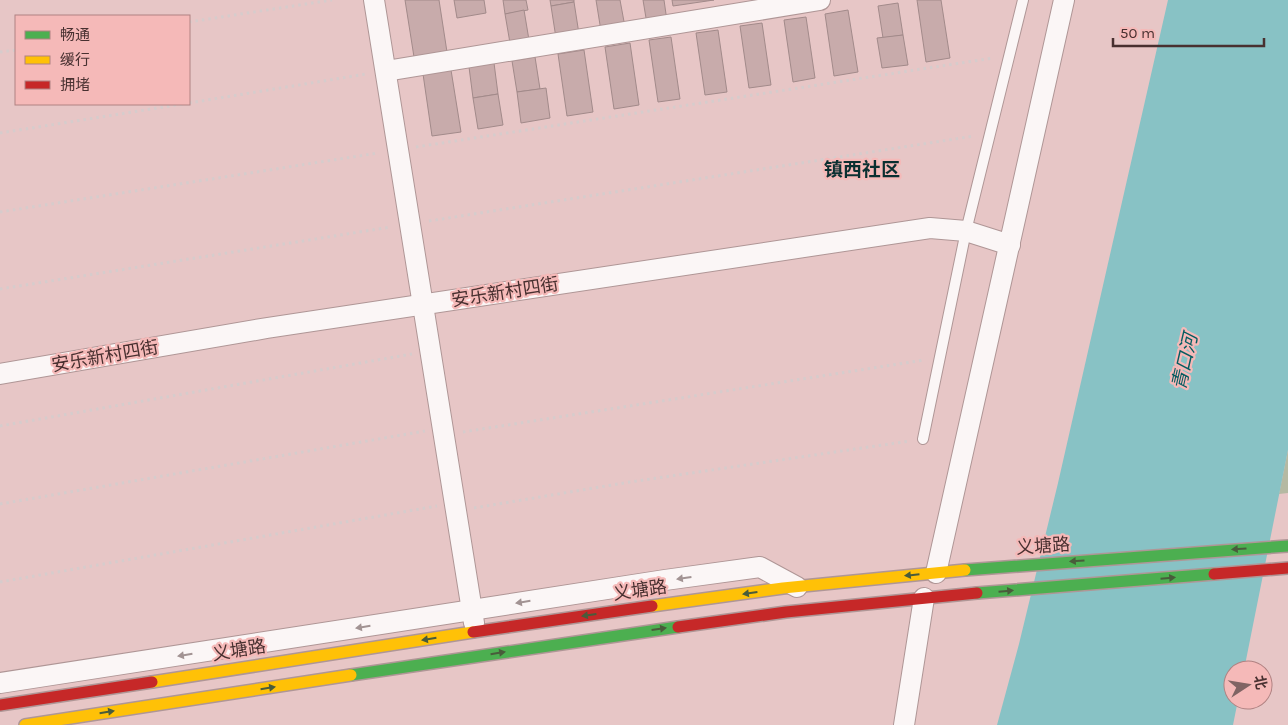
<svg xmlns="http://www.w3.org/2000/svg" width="1288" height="725" font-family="Karla,'Noto Sans SC',sans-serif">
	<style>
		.green { fill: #b5b9a2 }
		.water { fill: #88c2c5 }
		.building { fill: #c8abab; stroke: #a28a8a }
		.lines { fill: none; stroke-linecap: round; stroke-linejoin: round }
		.lane-casing { stroke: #af9696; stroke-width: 12 }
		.street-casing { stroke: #af9696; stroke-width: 22 }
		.fast-casing { stroke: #af9696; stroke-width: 14 }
		.slow-casing { stroke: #af9696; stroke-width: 14 }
		.jam-casing { stroke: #af9696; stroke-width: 14 }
		.path { stroke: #d6cccc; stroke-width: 3; stroke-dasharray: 2.5 4; stroke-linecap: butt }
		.lane { stroke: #fbf6f6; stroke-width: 10 }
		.street { stroke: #fbf6f6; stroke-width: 20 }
		.fast { stroke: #4caf50; stroke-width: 11 }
		.slow { stroke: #ffc107; stroke-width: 11 }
		.jam { stroke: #c62828; stroke-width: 11 }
		.oneway { fill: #495c3b }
		.oneway2 { fill: #a29393 }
		.labels { text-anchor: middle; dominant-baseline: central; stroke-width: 4.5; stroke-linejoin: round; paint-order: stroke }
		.street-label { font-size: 18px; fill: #483030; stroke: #f5b9b8 }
		.neighbourhood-label { font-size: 19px; font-weight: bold; fill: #0b2f31; stroke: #f5b9b8 }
		.water-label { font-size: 19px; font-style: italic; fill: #045d61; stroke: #f5b9b8 }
	</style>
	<rect width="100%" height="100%" fill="#e7c6c6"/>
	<polygon class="green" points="1288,450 1288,493 1279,494"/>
	<polygon class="water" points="1168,0 1288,0 1288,450 1244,670 1233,670 1233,700 1238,700 1233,725 997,725 1019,644 1058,483"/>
	<g class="building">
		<polygon points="405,0 439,0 447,52 414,57"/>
		<polygon points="454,0 484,0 486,13 457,18"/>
		<polygon points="503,0 526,0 528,10 505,14"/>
		<polygon points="550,0 574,0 574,2 551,6"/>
		<polygon points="596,0 620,0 625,27 601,31"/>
		<polygon points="643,0 664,0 667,21 647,24"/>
		<polygon points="672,0 714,0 673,6"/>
		<polygon points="917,0 941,0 950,58 926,62"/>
		<polygon points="574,2 579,34 556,38 551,6"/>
		<polygon points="898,3 903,35 883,38 878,6"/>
		<polygon points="524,10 529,40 510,43 505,14"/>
		<polygon points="848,10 858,72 834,76 825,14"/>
		<polygon points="806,17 815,78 793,82 784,20"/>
		<polygon points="762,23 771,85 749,88 740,26"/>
		<polygon points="718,30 727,92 705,95 696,33"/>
		<polygon points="903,35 908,65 882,68 877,38"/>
		<polygon points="671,37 680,99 658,102 649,40"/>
		<polygon points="630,43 639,105 614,109 605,47"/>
		<polygon points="584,50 593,112 567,116 558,54"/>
		<polygon points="535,57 540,89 517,92 512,61"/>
		<polygon points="494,63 498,94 473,98 469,67"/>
		<polygon points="451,70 461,132 432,136 423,74"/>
		<polygon points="546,88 550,118 521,123 517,92"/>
		<polygon points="498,94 503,125 478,129 473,98"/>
	</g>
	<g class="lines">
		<defs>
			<polyline id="lane" points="923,439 966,231 1023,0"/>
			<g id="street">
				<polyline points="374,0 474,623"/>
				<polyline points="386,71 820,0"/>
				<polyline points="0,374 267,328 930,228 966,231 1010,245"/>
				<polyline points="936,573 1064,0"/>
				<polyline points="0,683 665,580 760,567 797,587"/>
				<polyline points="904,725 924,598"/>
			</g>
			<g id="fast">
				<polyline points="965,570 1288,546"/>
				<polyline points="977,593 1214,574"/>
				<polyline points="351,675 678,627"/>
			</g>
			<g id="slow">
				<polyline points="652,606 783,588 965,570"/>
				<polyline points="152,682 473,632"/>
				<polyline points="25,725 351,675"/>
			</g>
			<g id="jam">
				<polyline points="1214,574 1288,568"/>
				<polyline points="678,627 786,612 977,593"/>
				<polyline points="473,632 652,606"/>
				<polyline points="0,705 152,682"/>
			</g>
		</defs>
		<use href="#lane" class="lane-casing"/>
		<use href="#street" class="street-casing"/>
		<use href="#fast" class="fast-casing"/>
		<use href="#slow" class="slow-casing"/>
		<use href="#jam" class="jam-casing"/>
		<g class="path">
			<polyline points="189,22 332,0"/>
			<polyline points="0,52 16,50"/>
			<polyline points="189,103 366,74"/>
			<polyline points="0,133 183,104"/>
			<polyline points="416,147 993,58"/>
			<polyline points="0,212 378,153"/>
			<polyline points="429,221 974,136"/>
			<polyline points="0,289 391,227"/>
			<polyline points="0,426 412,354"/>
			<polyline points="463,432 924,360"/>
			<polyline points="0,504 425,431"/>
			<polyline points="474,508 630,482 910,441"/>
			<polyline points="0,582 437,506"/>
		</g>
		<use href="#lane" class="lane"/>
		<use href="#street" class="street"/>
		<use href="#fast" class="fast"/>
		<use href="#slow" class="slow"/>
		<use href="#jam" class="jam"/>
	</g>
	<defs><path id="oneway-solid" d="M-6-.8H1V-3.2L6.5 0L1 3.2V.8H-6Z" transform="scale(1.25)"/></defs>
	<g class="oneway">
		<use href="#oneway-solid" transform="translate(1239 549) rotate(176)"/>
		<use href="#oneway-solid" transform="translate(1077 561) rotate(176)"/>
		<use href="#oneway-solid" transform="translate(912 575) rotate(174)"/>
		<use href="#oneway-solid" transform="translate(1168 578) rotate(-5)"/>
		<use href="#oneway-solid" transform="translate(1006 591) rotate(-5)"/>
		<use href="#oneway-solid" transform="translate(750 593) rotate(172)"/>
		<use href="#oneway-solid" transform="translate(589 615) rotate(172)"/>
		<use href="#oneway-solid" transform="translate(659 629) rotate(-8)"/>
		<use href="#oneway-solid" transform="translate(429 639) rotate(171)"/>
		<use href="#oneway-solid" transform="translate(498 653) rotate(-9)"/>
		<use href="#oneway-solid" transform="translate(268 688) rotate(-9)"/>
		<use href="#oneway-solid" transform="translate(107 712) rotate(-9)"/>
	</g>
	<g class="oneway2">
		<use href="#oneway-solid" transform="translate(684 578) rotate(172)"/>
		<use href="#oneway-solid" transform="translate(523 602) rotate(171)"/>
		<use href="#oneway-solid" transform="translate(363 627) rotate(171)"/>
		<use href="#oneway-solid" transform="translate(185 655) rotate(171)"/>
	</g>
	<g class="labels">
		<g class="street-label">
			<text transform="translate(505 292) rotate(-9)">安乐新村四街</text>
			<text transform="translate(105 356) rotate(-10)">安乐新村四街</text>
			<text transform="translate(1043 546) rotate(-4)">义塘路</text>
			<text transform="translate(640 590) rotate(-8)">义塘路</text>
			<text transform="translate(239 650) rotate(-9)">义塘路</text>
		</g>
		<g class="neighbourhood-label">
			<text x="862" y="170">镇西社区</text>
		</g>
		<g class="water-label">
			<text transform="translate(1185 362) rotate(-77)">青口河</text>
		</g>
	</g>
	<rect x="15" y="15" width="175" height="90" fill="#f5b9b8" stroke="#b08282"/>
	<rect x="25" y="31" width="25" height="8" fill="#4caf50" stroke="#b08282"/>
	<text x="60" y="40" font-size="15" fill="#483030">畅通</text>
	<rect x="25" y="56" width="25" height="8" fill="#ffc107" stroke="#b08282"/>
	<text x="60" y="65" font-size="15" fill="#483030">缓行</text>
	<rect x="25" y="81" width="25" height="8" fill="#c62828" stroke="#b08282"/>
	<text x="60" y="90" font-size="15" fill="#483030">拥堵</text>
	<g transform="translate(1248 685) rotate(78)"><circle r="24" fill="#f5b9b8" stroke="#b08282"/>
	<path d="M0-4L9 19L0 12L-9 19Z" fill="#806464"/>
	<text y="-8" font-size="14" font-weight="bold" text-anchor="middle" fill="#483030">北</text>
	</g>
	<path d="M1113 38v8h151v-8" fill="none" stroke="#483030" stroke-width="2.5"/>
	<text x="1120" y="38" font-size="15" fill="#483030" stroke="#f5b9b8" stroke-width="4" paint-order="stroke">50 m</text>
</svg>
